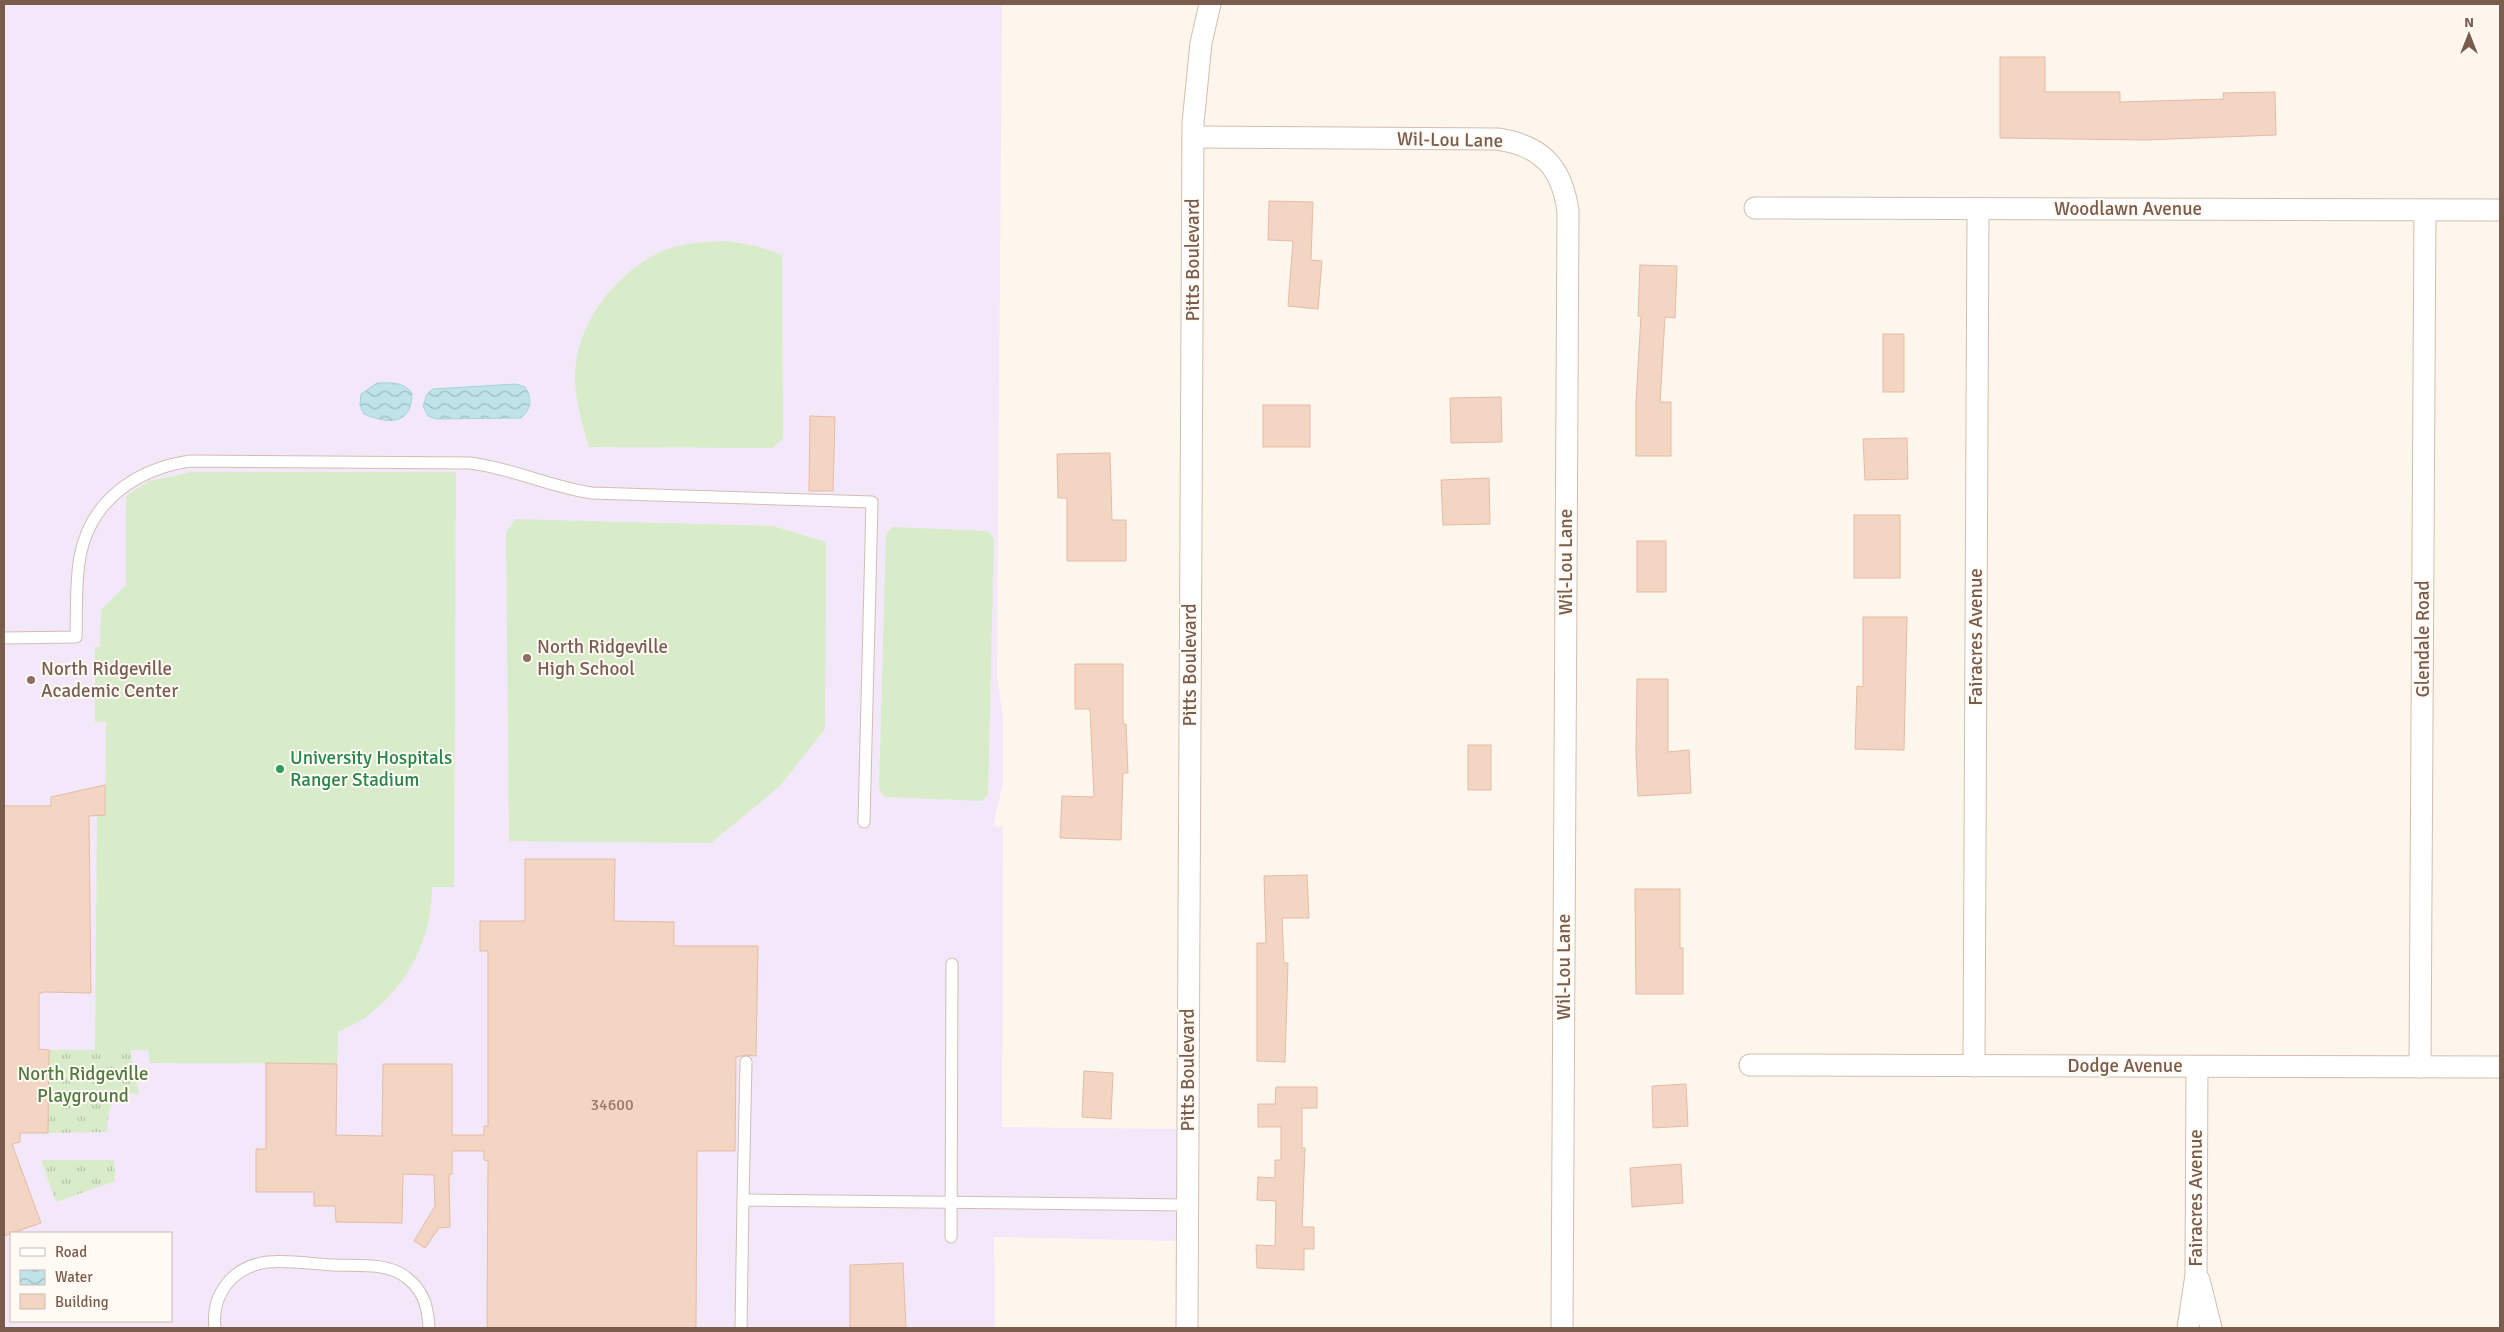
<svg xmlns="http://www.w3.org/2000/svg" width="2504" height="1332" font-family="Signika,sans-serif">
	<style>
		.education { fill: #f3e8fa; fill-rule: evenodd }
		.grass { fill: url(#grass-tufts) }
		.pitch { fill: #d8ecc9 }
		.water { fill: url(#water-waves); stroke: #a5d3da }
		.building { fill: #f3d5c3; stroke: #e6bba3 }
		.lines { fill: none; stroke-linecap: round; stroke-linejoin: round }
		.service-casing { stroke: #d1beb0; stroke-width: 13 }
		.minor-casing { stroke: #d1beb0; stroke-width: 23 }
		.service { stroke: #fff; stroke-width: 11 }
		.minor { stroke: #fff; stroke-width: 21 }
		.education-dot { fill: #8d6e63; stroke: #fffaf3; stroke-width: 2 }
		.leisure-dot { fill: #2e9e5b; stroke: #fffaf3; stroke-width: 2 }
		.labels { text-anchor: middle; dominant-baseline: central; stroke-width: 4; stroke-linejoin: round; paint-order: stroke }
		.number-label { font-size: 16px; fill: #987a6a }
		.street-label { font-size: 19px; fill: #7a5c4d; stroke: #fffaf3 }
		.education-label { font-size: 19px; fill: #785e54; stroke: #fffaf3; text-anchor: start }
		.leisure-label { font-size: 19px; fill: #27864d; stroke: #fffaf3; text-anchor: start }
		.park-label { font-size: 19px; fill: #537a41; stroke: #fffaf3 }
	</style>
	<defs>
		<pattern id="grass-tufts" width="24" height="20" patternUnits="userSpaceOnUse" patternTransform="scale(1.25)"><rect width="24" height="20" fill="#d8ecc9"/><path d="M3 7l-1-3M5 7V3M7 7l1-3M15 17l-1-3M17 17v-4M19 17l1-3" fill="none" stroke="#b4c2a5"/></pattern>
		<pattern id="water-waves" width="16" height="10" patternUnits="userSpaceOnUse" patternTransform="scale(1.25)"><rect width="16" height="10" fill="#bfe3e8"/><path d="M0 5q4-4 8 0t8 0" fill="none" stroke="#a0bbbe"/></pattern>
	</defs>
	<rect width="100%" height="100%" fill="#fdf6ec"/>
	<path class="education" d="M4 4H1002L997 678 1003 716V783L993 826 1003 827 1002 1127 1177 1129V1241L994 1237 995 1328H4ZM11 1233H171V1321H11Z"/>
	<g class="grass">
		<path d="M49 1050H130L139 1093C110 1095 108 1107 107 1132L48 1133Z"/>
		<polygon points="41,1160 114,1160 115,1181 56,1202"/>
	</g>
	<g class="pitch">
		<path d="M727 241 756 246 782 255 783 438 773 448 589 447C582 425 576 404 575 380 574 326 615 272 663 251 683 242 706 242 727 241Z"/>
		<path d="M192 472H456L454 887H432C432 939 408 986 366 1017 358 1023 347 1027 338 1032L337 1064 150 1063 148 1050H95L97 816 105 815 106 722H95V647H100L101 610 126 585V496L149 481Z"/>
		<polygon points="515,519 773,526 826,542 825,729 780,786 711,843 509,841 506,533"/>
		<polygon points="893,527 988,531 994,539 988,795 981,801 885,797 879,789 886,534"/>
	</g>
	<g class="water">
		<path d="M377 383C392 383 402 381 412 393 412 426 387 424 364 414L360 405 361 394Z"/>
		<path d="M516 384 525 387C533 399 531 409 521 418L436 419 428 416 423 406 427 394 433 389Z"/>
	</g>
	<g class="building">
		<polygon points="2000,57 2045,57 2045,92 2120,92 2120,102 2224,99 2223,93 2275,92 2276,135 2145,140 2000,138"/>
		<polygon points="1269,201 1313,202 1311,260 1322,261 1318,309 1288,306 1293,241 1268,240"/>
		<polygon points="1640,265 1677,266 1675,318 1665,317 1660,402 1671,402 1671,456 1636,456 1636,402 1641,316 1638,316"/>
		<rect x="1883" y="334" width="21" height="58"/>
		<polygon points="1501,397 1502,442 1451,443 1450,398"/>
		<rect x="1263" y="405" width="47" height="42"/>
		<polygon points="810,416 835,417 833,491 809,491"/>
		<polygon points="1907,438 1908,479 1865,480 1863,439"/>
		<polygon points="1110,453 1112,520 1126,520 1126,561 1067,561 1067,498 1058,498 1057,454"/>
		<polygon points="1489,478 1490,524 1443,525 1441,480"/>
		<rect x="1854" y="515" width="46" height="63"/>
		<rect x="1637" y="541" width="29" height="51"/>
		<polygon points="1863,617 1907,617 1904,750 1855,749 1857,686 1863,687"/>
		<polygon points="1075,664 1123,664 1123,724 1126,724 1128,773 1123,773 1121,840 1060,838 1062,796 1094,797 1090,709 1075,709"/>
		<polygon points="1637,679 1668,679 1668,752 1689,750 1691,793 1638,796 1636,753"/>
		<rect x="1468" y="745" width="23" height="45"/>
		<polygon points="105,785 105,815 89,816 91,993 44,992 39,994 39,1049 49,1050 48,1133 20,1133 20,1142 12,1144 41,1223 4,1236 4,806 51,806 51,797"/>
		<polygon points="525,859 615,859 614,921 674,922 674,946 758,946 756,1056 746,1055 736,1057 735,1151 697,1151 696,1328 487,1328 488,1161 484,1160 484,1151 452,1151 452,1174 449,1175 450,1227 439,1228 425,1248 414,1241 435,1206 434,1175 403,1174 402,1223 336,1222 335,1206 314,1206 314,1192 256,1192 256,1149 266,1149 266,1063 337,1064 336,1135 382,1136 383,1064 452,1064 452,1135 484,1135 484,1126 488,1126 488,951 480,951 480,921 525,921"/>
		<polygon points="1307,875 1309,918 1282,918 1284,963 1288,963 1285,1062 1257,1061 1257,943 1266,943 1264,876"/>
		<polygon points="1635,889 1680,889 1680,948 1683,948 1683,994 1636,994"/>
		<polygon points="1084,1071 1113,1073 1111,1119 1082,1117"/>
		<polygon points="1686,1084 1688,1126 1653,1128 1652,1086"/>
		<polygon points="1276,1087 1317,1087 1317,1108 1302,1108 1302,1148 1305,1148 1302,1227 1314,1227 1314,1249 1304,1249 1304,1270 1257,1268 1256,1245 1275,1246 1276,1201 1257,1200 1258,1177 1275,1178 1275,1160 1281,1160 1281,1127 1258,1127 1258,1104 1275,1104"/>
		<polygon points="1681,1164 1683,1203 1632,1207 1630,1168"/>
		<polygon points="903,1263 906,1328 850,1328 850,1265"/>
	</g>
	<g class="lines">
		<defs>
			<g id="service">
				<path d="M4 638 76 637C77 611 75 583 80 557 90 501 136 469 190 461L470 463C512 468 550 487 592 493L872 502 864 822"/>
				<polyline points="743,1200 746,1062"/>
				<polyline points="951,1237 952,964"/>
				<path d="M215 1328C211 1294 233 1266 268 1262 289 1260 312 1264 333 1265 357 1266 388 1262 407 1278 424 1291 428 1308 429 1328"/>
				<polyline points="741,1328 743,1200 1187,1205"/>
			</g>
			<g id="minor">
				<path d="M1193 137 1497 139C1541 145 1562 167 1568 211L1562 1328"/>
				<polyline points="1755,208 2500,210"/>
				<polyline points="1750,1065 2500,1067"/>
				<polyline points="1974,1066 1978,209"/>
				<polyline points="2420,1067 2425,210"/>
				<polyline points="2199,1280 2211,1328"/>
				<polyline points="1187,1328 1193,123 1201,43 1210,4"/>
				<polyline points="2188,1328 2196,1275 2197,1067"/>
			</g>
		</defs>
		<use href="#service" class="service-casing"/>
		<use href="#minor" class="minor-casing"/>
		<use href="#service" class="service"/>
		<use href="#minor" class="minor"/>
	</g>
	<g class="education-dot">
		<circle cx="527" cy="658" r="5"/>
		<circle cx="31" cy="680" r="5"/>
	</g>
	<circle class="leisure-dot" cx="280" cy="769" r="5"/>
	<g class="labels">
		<g class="number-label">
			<text x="612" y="1105">34600</text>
		</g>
		<g class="street-label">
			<text transform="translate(1450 140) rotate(1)">Wil-Lou Lane</text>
			<text x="2128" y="209">Woodlawn Avenue</text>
			<text transform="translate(1193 260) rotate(-90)">Pitts Boulevard</text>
			<text transform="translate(1566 562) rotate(-90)">Wil-Lou Lane</text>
			<text transform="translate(1976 637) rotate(-90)">Fairacres Avenue</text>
			<text transform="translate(2423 639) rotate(-90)">Glendale Road</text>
			<text transform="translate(1190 665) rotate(-90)">Pitts Boulevard</text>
			<text transform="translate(1564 967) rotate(-90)">Wil-Lou Lane</text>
			<text x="2125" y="1066">Dodge Avenue</text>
			<text transform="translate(1188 1070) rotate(-90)">Pitts Boulevard</text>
			<text transform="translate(2196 1198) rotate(-90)">Fairacres Avenue</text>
		</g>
		<g class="education-label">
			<text x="537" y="647">North Ridgeville<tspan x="537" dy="22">High School</tspan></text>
			<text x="41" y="669">North Ridgeville<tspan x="41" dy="22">Academic Center</tspan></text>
		</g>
		<g class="leisure-label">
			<text x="290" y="758">University Hospitals<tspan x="290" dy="22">Ranger Stadium</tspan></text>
		</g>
		<g class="park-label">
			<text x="83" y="1074">North Ridgeville<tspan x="83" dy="22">Playground</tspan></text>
		</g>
	</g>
	<rect width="2504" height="1332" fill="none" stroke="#7a5c4d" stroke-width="10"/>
	<rect x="10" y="1232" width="162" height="90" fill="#fffaf3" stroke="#cabbb1"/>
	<rect x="20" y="1248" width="25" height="8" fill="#ffffff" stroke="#cabbb1"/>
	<text x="55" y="1257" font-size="15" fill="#7a5c4d">Road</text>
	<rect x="20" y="1270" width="25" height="15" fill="url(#water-waves)" stroke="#cabbb1"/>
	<text x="55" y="1282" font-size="15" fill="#7a5c4d">Water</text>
	<rect x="20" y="1294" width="25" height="15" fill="#f3d5c3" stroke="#cabbb1"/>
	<text x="55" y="1307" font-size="15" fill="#7a5c4d">Building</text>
	<g transform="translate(2469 35)" stroke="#fffaf3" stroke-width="4" paint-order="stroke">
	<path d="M0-4L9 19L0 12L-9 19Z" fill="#7a5c4d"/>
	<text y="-8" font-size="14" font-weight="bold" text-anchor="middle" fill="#7a5c4d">N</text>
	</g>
</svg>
